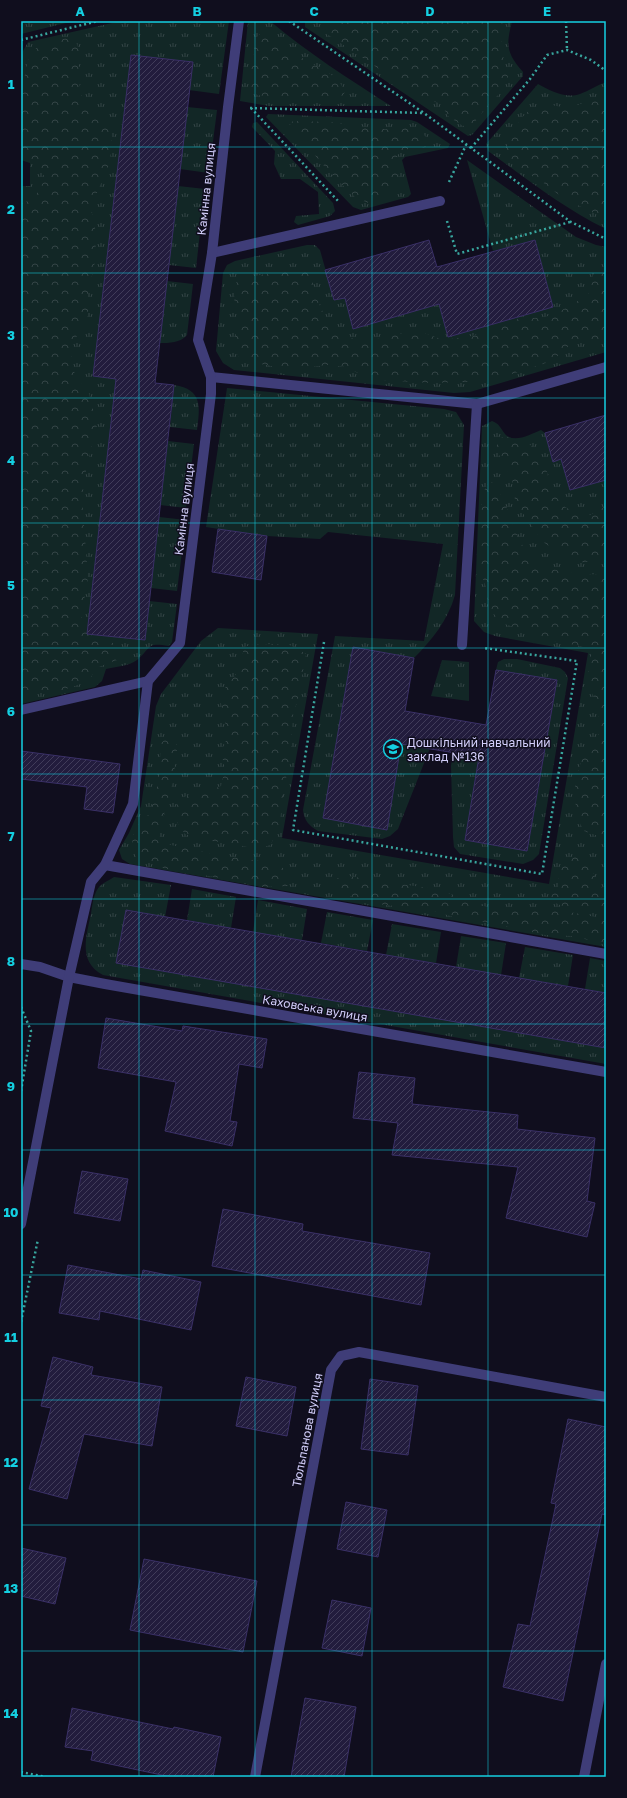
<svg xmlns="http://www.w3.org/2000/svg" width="627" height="1798" font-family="'Golos Text',sans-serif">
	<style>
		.grass { fill: url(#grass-tufts) }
		.forest { fill: url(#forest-crowns) }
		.building { fill: url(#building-hatch); stroke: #3a3067 }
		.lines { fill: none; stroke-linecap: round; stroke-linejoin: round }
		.path { stroke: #38a69e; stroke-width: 2.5; stroke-dasharray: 2 3; stroke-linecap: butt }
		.lane { stroke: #3f3d78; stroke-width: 10 }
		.street { stroke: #3f3d78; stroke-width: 10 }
		.grid { fill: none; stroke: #14cfe1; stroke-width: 1; stroke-opacity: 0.55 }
		.labels { text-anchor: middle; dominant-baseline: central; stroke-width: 3; stroke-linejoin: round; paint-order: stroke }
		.street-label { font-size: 12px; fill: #d3cffb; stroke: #100e1e }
		.poi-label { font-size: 12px; fill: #d3cffb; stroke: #100e1e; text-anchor: start }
		.neatline { fill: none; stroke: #14cfe1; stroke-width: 1.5 }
		.grid-label { font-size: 13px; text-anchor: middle; font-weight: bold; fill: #14cfe1 }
	</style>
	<defs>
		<pattern id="grass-tufts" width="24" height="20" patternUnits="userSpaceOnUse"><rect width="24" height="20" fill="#122726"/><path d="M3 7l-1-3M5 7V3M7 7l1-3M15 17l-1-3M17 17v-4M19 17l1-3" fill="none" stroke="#344546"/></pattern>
		<pattern id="forest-crowns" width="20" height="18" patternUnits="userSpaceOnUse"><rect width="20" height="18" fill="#122726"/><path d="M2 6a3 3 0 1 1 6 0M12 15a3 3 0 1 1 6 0" fill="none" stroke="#344546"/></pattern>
		<pattern id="building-hatch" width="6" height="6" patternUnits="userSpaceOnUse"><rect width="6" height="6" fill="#221c3d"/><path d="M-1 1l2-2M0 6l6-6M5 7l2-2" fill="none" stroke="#413c5a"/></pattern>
	</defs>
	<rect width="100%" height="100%" fill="#100e1e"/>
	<g class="grass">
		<polygon points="21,21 74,21 21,34"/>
		<path d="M121 21H229L219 94 189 90 193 62 131 55 93 376 116 379 87 634 145 640 149 601 177 604 172 642 169 646C146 642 152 647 137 660 129 666 115 667 106 669L102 681 95 687 21 704V186H30V163L21 160V61L23 51 28 42Z"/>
		<path d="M248 21H270C308 53 349 79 391 106H269L240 101Z"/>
		<path d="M305 21H512C506 45 506 53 523 72V76L472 135 468 136 305 27Z"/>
		<path d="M606 82V229C563 208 527 179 488 151L486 144 538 84C550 91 566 99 580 94 589 91 597 85 606 82Z"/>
		<polygon points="187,107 217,110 209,173 180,169"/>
		<polygon points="268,114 411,120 417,122 450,144 448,148 405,157 402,160 411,194 408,197 361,210 353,207 266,117"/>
		<polygon points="257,122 333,203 335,211 330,216 298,225 294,222 296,216 319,214 318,192 300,179 281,179 274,164 275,151 252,127 253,123"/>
		<polygon points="467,160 576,237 596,245 606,247 606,352 470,392 454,393 234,370 223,363 216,351 223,273 227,265 235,261 307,245 315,245 320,250 334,300 345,298 354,329 439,304 448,337 553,307 535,240 493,251"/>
		<polygon points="178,186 205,189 196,268 169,265"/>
		<path d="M167 281 193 284 187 335C180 343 169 343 160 343Z"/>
		<path d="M174 385C203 389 200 408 197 430L170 427Z"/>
		<path d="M227 388 444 409 456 412 464 425 455 595C448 620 432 640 414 658L353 647 323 818 387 829 401 744 430 748 398 829 390 836 382 839 318 831C309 826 304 820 303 810L335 636 424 641 443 544 328 532 320 539 267 536 206 527Z"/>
		<path d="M492 421C500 424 500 428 505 434 514 444 531 434 541 430L545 433 553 461 561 459 570 490 606 480V947L130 864 122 859 119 850 129 833 141 806 156 706 161 694 201 641 218 628 318 634 282 838 549 884 588 653 495 636 484 632 474 621 482 426Z"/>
		<polygon points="168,441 194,444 186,508 160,505"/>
		<polygon points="159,517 186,520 177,591 151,588"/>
		<polygon points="504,659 517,659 560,668 565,672 568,678 539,854 533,860 523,864 460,854 454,847 453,837 451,766 453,752 479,757 465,840 527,851 557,681 496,670 498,662"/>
		<polygon points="442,660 469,662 469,701 431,696"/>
		<path d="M114 877 171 885 165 917 126 910 117 963 606 1048V1064L103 975C78 962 86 937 91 914 92 907 93 897 97 890 100 884 108 881 114 877Z"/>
		<polygon points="192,889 236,897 231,928 187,920"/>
		<polygon points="258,900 307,909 302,940 253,932"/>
		<polygon points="327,912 373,920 367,951 321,943"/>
		<polygon points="392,924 441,932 436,963 386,955"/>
		<polygon points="461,936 506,943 501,975 456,967"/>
		<polygon points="525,947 573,955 568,986 519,978"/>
		<polygon points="590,958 606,961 606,993 585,989"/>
	</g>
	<g class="forest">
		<polygon points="382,21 499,21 503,24 501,47 508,77 503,90 489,104 474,123 463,126 449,117 440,103 425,100 327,34 336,23"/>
		<polygon points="261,33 277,39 293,53 329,73 339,81 345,92 340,99 289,100 257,95 250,86 250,75 256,38"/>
		<path d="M69 38 75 39 80 53 78 78 83 101 101 117 112 136 110 162 91 207 95 227 96 257 88 294V315L71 347 72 365 77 380 88 390 97 425 87 465 82 497 88 578 82 613V624L93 637 116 644 121 650 117 660 96 668 89 681 60 691H46L21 697V582C26 570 29 555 21 543V204C35 199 40 191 45 177L31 160 21 153C21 133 20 63 34 50 41 44 59 39 69 38Z"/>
		<path d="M606 97V219L563 198 541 181 514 166 503 153C515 133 520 104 549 105 555 105 561 108 567 107 580 106 591 98 606 97Z"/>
		<path d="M293 121 330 122 371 128 396 130 411 127 423 134 429 140 426 147 408 149 398 154C395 163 398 167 399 176 400 190 382 197 371 204L356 198 331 174 301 139 290 133 289 126Z"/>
		<polygon points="606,265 606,340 572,343 552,361 496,379 465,382 431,383 380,380 368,378 346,367 328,365 293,369 277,367 255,363 239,357 234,348 236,333 241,319 234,299 237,279 295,269 310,271 316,297 326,319 337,334 358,340 374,340 394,334 422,332 443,340 472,336 518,319 545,317 557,313 588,295 593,275"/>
		<path d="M507 437C559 446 537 476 562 504 569 512 581 513 590 515L606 506V560L574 563 543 542 525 516 515 500 512 479 497 451V438Z"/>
		<path d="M489 481C496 483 499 491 502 497 510 514 515 535 526 551 542 574 581 575 606 574V837H601L584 831 576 816 575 781 582 759 593 750 598 735 599 705 590 690 588 672 592 650 580 646 554 641 499 622 488 604 487 590 482 576 480 560 482 495Z"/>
		<polygon points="271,644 290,645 306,654 298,699 293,715 290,763 284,786 279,830 270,845 257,849 228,843 204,840 185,834 175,819 176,805 186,796 204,793 221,786 225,769 221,752 228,736 220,699 227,684 234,677 240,668 244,647 251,645"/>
		<polygon points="166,739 175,740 177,749 173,782 165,808 163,823 159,835 163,842 171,845 218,855 273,863 283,868 289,881 288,886 260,887 249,883 203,875 185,870 166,869 136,857 132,840 136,827 149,814 156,792 159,777 161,743"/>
		<path d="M584 855 597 880 606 893V912C581 906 572 915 548 898L558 888 559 871 570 858Z"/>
		<polygon points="348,876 441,890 467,901 487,907 564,911 606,919 606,944 572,936 545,935 486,922 463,920 428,909 384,905 344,895 335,890 334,879"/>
	</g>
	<g class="building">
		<polygon points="131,55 193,62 155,383 174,385 145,640 87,634 116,379 93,376"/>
		<polygon points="429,240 437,267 535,240 553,307 448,337 439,304 353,329 345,298 334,300 325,270"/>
		<polygon points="606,415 606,480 570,490 561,459 553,462 545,433"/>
		<polygon points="218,529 267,536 261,580 212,572"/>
		<polygon points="353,647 414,658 405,711 486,725 496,670 557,680 527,851 465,840 479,757 401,744 387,830 323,818"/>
		<polygon points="21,751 120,764 113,813 84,809 87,787 21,779"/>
		<polygon points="126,910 606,993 606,1048 116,963"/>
		<polygon points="106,1018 182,1031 183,1026 267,1039 262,1068 239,1064 230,1121 237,1122 232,1146 165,1131 176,1082 98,1068"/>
		<polygon points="359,1072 415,1078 412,1104 518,1115 517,1129 595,1138 587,1201 595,1203 587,1237 506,1218 518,1167 392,1155 398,1123 353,1118"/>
		<polygon points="82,1171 128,1179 120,1221 74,1213"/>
		<polygon points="223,1209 303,1224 302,1231 430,1253 421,1305 212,1266"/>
		<polygon points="68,1265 141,1279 143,1270 201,1282 191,1330 100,1311 99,1320 59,1313"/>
		<polygon points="53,1357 93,1367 91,1375 162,1387 152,1446 84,1434 67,1499 29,1489 51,1408 41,1406"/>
		<polygon points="246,1377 296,1387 287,1436 236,1426"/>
		<polygon points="370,1379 418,1386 408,1455 361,1449"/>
		<polygon points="568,1419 606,1427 606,1515 602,1514 563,1701 503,1687 518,1624 530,1626 556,1504 551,1503"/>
		<polygon points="346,1502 387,1510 378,1557 337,1549"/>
		<polygon points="21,1548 66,1558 55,1604 21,1596"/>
		<polygon points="144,1559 257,1581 243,1652 130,1630"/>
		<polygon points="332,1600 371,1608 362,1656 322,1648"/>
		<polygon points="305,1698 356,1707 344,1777 291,1777"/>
		<polygon points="72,1708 173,1729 174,1727 221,1737 213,1777 171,1777 91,1760 93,1751 65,1747"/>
	</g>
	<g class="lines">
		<g class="path">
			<polyline points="289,21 424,113 571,222 606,239"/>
			<polyline points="566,21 567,50"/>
			<polyline points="21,40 98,21"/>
			<polyline points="250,108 423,113"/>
			<polyline points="251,108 339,202"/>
			<polyline points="471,148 530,79 547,55 567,50 591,60 606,71"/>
			<polyline points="449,182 466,145"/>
			<polyline points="447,221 457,254 570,222"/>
			<polyline points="324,642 293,830 542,874 577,661 484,648"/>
			<polyline points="21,1007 31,1031 21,1091"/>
			<polyline points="21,1322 38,1239"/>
			<polyline points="21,1772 46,1777"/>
		</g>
		<g class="lane">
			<polyline points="212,253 440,201"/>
			<polyline points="211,377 477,404 606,367"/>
			<polyline points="462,645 477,404"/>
			<polyline points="21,710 148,681"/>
			<polyline points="105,865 606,954"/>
		</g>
		<g class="street">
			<polyline points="21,964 40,967 69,977 105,984 606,1072"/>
			<polyline points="21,1224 69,977 91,882 105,865 133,804 148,681 180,643 211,394 211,377 198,340 212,253 228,107 239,21"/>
			<polyline points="255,1777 331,1370 341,1356 359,1352 606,1397"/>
			<polyline points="584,1777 606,1664"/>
		</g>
	</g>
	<path class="grid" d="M139 21V1777M255 21V1777M372 21V1777M488 21V1777M21 147H606M21 273H606M21 398H606M21 523H606M21 648H606M21 774H606M21 899H606M21 1024H606M21 1150H606M21 1275H606M21 1400H606M21 1525H606M21 1651H606"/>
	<defs>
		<symbol id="school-ring" viewBox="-11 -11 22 22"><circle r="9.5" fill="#100e1e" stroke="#14cfe1" stroke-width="1.5"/><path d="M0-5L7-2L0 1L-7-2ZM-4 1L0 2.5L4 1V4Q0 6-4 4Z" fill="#14cfe1"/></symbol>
	</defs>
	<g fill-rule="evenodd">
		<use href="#school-ring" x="382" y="738" width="22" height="22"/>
	</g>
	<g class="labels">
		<g class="street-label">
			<text transform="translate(206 189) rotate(-84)">Камінна вулиця</text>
			<text transform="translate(184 509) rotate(-83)">Камінна вулиця</text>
			<text transform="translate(315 1008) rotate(10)">Каховська вулиця</text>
			<text transform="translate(307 1430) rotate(-79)">Тюльпанова вулиця</text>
		</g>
		<g class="poi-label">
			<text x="407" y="742">Дошкільний навчальний<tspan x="407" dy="14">заклад №136</tspan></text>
		</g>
	</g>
	<rect width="627" height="1798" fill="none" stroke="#100e1e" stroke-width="44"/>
	<rect x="22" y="22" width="583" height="1754" class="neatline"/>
	<g class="grid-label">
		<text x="80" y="16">A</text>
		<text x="197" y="16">B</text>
		<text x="314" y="16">C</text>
		<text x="430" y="16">D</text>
		<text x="547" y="16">E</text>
		<text x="11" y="89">1</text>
		<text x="11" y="214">2</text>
		<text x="11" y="340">3</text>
		<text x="11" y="465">4</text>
		<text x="11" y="590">5</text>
		<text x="11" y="716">6</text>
		<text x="11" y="841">7</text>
		<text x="11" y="966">8</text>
		<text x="11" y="1091">9</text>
		<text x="11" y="1217">10</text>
		<text x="11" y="1342">11</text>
		<text x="11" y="1467">12</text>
		<text x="11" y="1593">13</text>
		<text x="11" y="1718">14</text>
	</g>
</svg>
